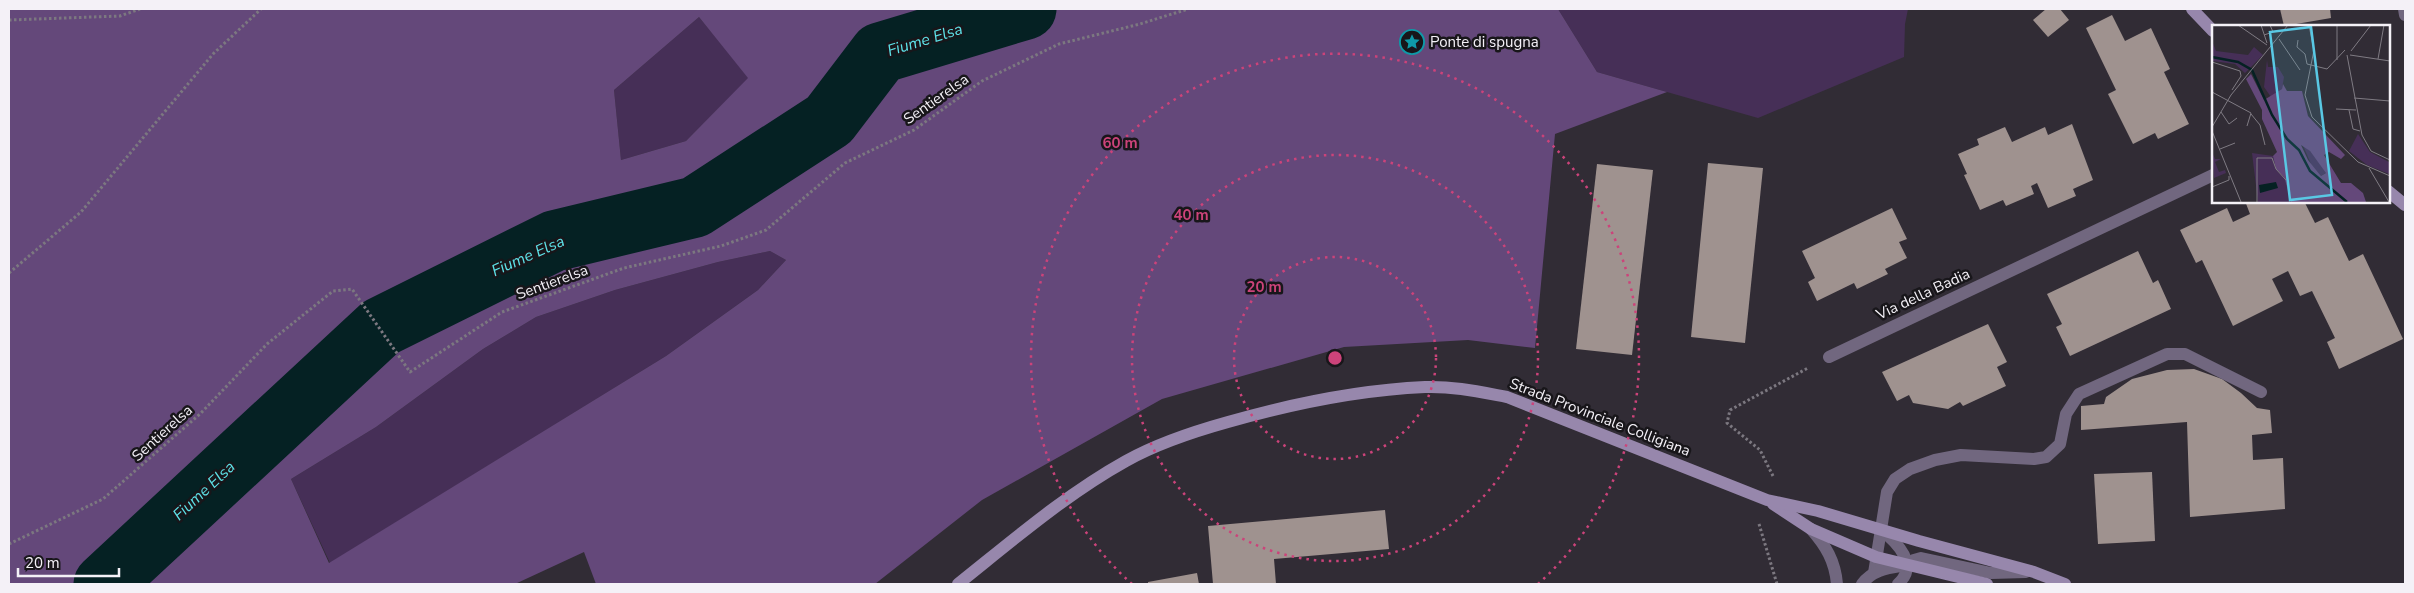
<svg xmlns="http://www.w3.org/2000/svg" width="2414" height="593" font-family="'Nunito Sans',sans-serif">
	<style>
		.green { fill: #462f57 }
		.forest { fill: #64487a; fill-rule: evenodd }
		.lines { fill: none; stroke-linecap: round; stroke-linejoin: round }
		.river { stroke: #052123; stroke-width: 61 }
		.building { fill: #9f928f }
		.path { stroke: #7c7880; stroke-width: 3; stroke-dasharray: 2.5 2.5; stroke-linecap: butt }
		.service { stroke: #71677f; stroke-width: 12 }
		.minor { stroke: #71677f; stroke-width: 12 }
		.tertiary { stroke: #71677f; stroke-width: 12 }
		.secondary { stroke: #9787ac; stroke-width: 12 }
		.ring { fill: none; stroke: #cc437a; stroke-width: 2.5; stroke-dasharray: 2.5 5 }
		.labels { text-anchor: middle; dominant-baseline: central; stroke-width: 5; stroke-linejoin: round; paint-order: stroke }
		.poi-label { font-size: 15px; fill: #f4f1f7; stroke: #18161a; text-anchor: start }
		.street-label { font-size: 15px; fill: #f4f1f7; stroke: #18161a }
		.water-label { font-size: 16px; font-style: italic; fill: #5de0e6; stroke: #18161a }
		.inset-river { fill: none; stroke: #052123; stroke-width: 2.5 }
		.inset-road { fill: none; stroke: #7f7b83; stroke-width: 1 }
		.view { fill: #59c8e4; fill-opacity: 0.15; stroke: #59c8e4; stroke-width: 2.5 }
		.inset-edge { fill: none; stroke: #f4f1f7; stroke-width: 2.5 }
		.centre { fill: #cc437a; stroke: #18161a; stroke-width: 2.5 }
		.ring-label { font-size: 15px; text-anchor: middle; font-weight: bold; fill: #cc437a; stroke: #18161a; stroke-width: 5; stroke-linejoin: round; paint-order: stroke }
	</style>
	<rect width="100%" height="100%" fill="#312c35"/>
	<g class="green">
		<polygon points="1558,9 1908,9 1905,24 1904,57 1758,118 1597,72"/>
		<polygon points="699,17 749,78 686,141 621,160 614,90"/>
		<polygon points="770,251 786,260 758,290 666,356 330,563 291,479 376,427 483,349 536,317 615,290 718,262"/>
	</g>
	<path class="forest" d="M9 9H1558L1597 72 1667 92 1555 134 1535 348 1468 340 1344 347 1162 399 982 500 875 584H596L584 552 515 584H9ZM699 17 748 78 686 141 621 160 614 90ZM770 251 786 260 758 290 666 356 329 563 291 479 376 427 483 349 536 317 615 290 718 262Z"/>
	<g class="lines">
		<polyline class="river" points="104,584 381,327 554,241 695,207 829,120 880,53 1026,9"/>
	</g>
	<g class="building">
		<polygon points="2046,9 2060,9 2069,20 2048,37 2033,20"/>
		<polygon points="2280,9 2330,9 2331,18 2284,26"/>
		<polygon points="2112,15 2125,41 2151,28 2170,69 2164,72 2189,124 2158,139 2155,133 2133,144 2108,94 2116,90 2086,28"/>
		<polygon points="2072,124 2093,180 2073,189 2076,196 2048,208 2037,183 2031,186 2034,194 2006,206 2003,200 1980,210 1964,175 1967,174 1958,154 1979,145 1977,139 2005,127 2012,142 2045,127 2048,135"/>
		<polygon points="1708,163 1763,168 1745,343 1691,337"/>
		<polygon points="1597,164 1653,170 1632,355 1576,349"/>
		<polygon points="2245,201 2304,201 2315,223 2328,217 2349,261 2363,254 2403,339 2339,369 2327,342 2335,338 2312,291 2300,296 2288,271 2272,279 2283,301 2233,326 2202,260 2196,263 2180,230 2227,208 2233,222 2250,214"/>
		<polygon points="1892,208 1907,239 1899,242 1907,258 1885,269 1888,274 1857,289 1854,283 1817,301 1808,282 1815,278 1802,251"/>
		<polygon points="2138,251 2153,283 2158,280 2171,309 2070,356 2056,327 2062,324 2047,294"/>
		<polygon points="1988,324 2007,362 1997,367 2006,386 1963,406 1960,402 1948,409 1913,403 1909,395 1897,401 1882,372"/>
		<polygon points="2194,369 2222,379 2241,393 2257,408 2270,410 2272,433 2252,435 2253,460 2283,458 2285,509 2190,517 2187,422 2081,430 2081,406 2104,404 2106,397 2132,379 2167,370"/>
		<polygon points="2152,472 2155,541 2098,544 2094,474"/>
		<polygon points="1385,510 1389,549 1274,559 1276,584 1213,584 1208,526"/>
		<polygon points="1197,573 1199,584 1148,584 1148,582"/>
	</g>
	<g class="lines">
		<g class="path">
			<polyline points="9,20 120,16 140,9"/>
			<polyline points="9,273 81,212 213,54 261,9"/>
			<polyline points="1773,476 1760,450 1727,423 1730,410 1808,368"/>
			<polyline points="1759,524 1777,584"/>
			<polyline points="9,544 103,499 200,414 267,344 333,291 352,289 410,372 502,312 624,268 721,246 766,230 845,163 914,130 982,81 1059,44 1140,24 1188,9"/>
		</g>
		<g class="service">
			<polyline points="2404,9 2405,15"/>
			<polyline points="1874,573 1887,492 1895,479 1910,469 1935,460 1961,455 2034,459 2046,457 2060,444 2066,414 2079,394 2167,354 2185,354 2261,392"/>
		</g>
		<polyline class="minor" points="1829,357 2213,175"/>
		<g class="tertiary">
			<path d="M1811 529C1826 546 1835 561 1837 584"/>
			<path d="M1881 530C1898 543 1919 565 1898 584"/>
			<polyline points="1907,565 1914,560 1921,558 1991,573 2026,572"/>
			<path d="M1862 584C1873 569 1889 568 1907 565"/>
		</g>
		<g class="secondary">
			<polyline points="2192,9 2213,31"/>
			<polyline points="2388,191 2405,205"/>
			<polyline points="1773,504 1811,529 1876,557 1987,584"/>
			<path d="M958 584C1012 541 1065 495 1126 461 1158 443 1192 432 1228 422 1291 404 1358 390 1425 387 1453 386 1480 392 1507 397L1767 500 1818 511 1919 541 2034 572 2065 584"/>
		</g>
	</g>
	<g class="ring">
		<circle cx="1335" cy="358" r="101"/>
		<circle cx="1335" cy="358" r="203"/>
		<path d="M1132 584A304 304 0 1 1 1538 584"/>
	</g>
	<defs>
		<symbol id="sight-ring" viewBox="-11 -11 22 22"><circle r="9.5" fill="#18161a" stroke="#0f9aa8" stroke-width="1.5"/><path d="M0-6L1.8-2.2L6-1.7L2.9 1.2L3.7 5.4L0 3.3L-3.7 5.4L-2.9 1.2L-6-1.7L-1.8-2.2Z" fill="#0f9aa8"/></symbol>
	</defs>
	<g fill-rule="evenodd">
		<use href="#sight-ring" x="1398" y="28" width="28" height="28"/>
	</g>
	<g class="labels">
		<g class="poi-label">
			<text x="1430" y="42">Ponte di spugna</text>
		</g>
		<g class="street-label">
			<text transform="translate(936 99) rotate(-35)">Sentierelsa</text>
			<text transform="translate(552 282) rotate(-20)">Sentierelsa</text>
			<text transform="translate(1923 294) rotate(-25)">Via della Badia</text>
			<text transform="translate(1600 417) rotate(21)">Strada Provinciale Colligiana</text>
			<text transform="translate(162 433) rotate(-42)">Sentierelsa</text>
		</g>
		<g class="water-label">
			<text transform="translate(925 40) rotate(-17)">Fiume Elsa</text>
			<text transform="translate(528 256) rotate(-24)">Fiume Elsa</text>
			<text transform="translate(204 491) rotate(-43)">Fiume Elsa</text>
		</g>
	</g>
	<g transform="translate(2212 25)">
		<rect width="178" height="178" fill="#312c35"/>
		<path d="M0 16 4 26 36 30 42 22 51 30 33 48 23 39 0 36ZM55 35 56 42H66L72 52 70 64 59 72 52 62ZM146 109 158 127 177 137V149L155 140 137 126ZM90 118 98 126 115 147 109 151 99 139ZM0 127 3 134H9L3 137 7 147 13 145 14 148 2 153ZM40 128 61 131 64 144 72 152 79 177H46Z" fill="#462f57"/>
		<path d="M39 49 52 75 70 64 71 59 75 66H90L96 91 133 130 129 134 117 127 112 130 129 158H139L151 168 154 177H79L72 152 64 144 61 131 65 127 50 94V85L34 54ZM89 120 98 126 114 148 109 151 96 135Z" fill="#64487a" fill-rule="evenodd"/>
		<path d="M64 157 66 163 48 168 47 160Z" fill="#052123"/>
		<path class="inset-river" d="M0 32 26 37 40 45 60 90 75 114 87 125 98 146 135 177"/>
		<path class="inset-road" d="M26 0 55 20M49 0 55 18M97 0 102 26M52 10 61 7 58 0M67 14 88 45M86 15 85 22 93 29 95 39 99 40M102 25 93 70 100 92 146 137 178 151M139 26 159 0M135 30 150 110 159 126 178 135M138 30 178 36M166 34 172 0M125 35V0M0 37 28 46 29 51 20 65M99 40 115 44 133 25M0 67 39 88 35 101M142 73 178 76M124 84 144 85M137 85 141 104 148 106M9 87 17 99 25 93M39 89 48 100 53 120M0 102 19 70 76 0M0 106 29 177M8 124 23 118M157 143 177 177M0 162 17 155V151M45 177V133H60L64 144 74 155"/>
		<path class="view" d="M99 2 120 170 78 175 58 7Z"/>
		<rect width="178" height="178" class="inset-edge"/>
	</g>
	<circle cx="1335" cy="358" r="8" class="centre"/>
	<g class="ring-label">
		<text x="1120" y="148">60 m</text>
		<text x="1191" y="220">40 m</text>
		<text x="1264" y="292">20 m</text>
	</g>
	<rect width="2414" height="593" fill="none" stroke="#f4f1f7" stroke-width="20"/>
	<path d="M18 568v8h101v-8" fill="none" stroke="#f4f1f7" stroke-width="2.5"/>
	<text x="25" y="568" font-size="15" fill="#f4f1f7" stroke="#18161a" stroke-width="4" paint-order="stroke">20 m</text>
</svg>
